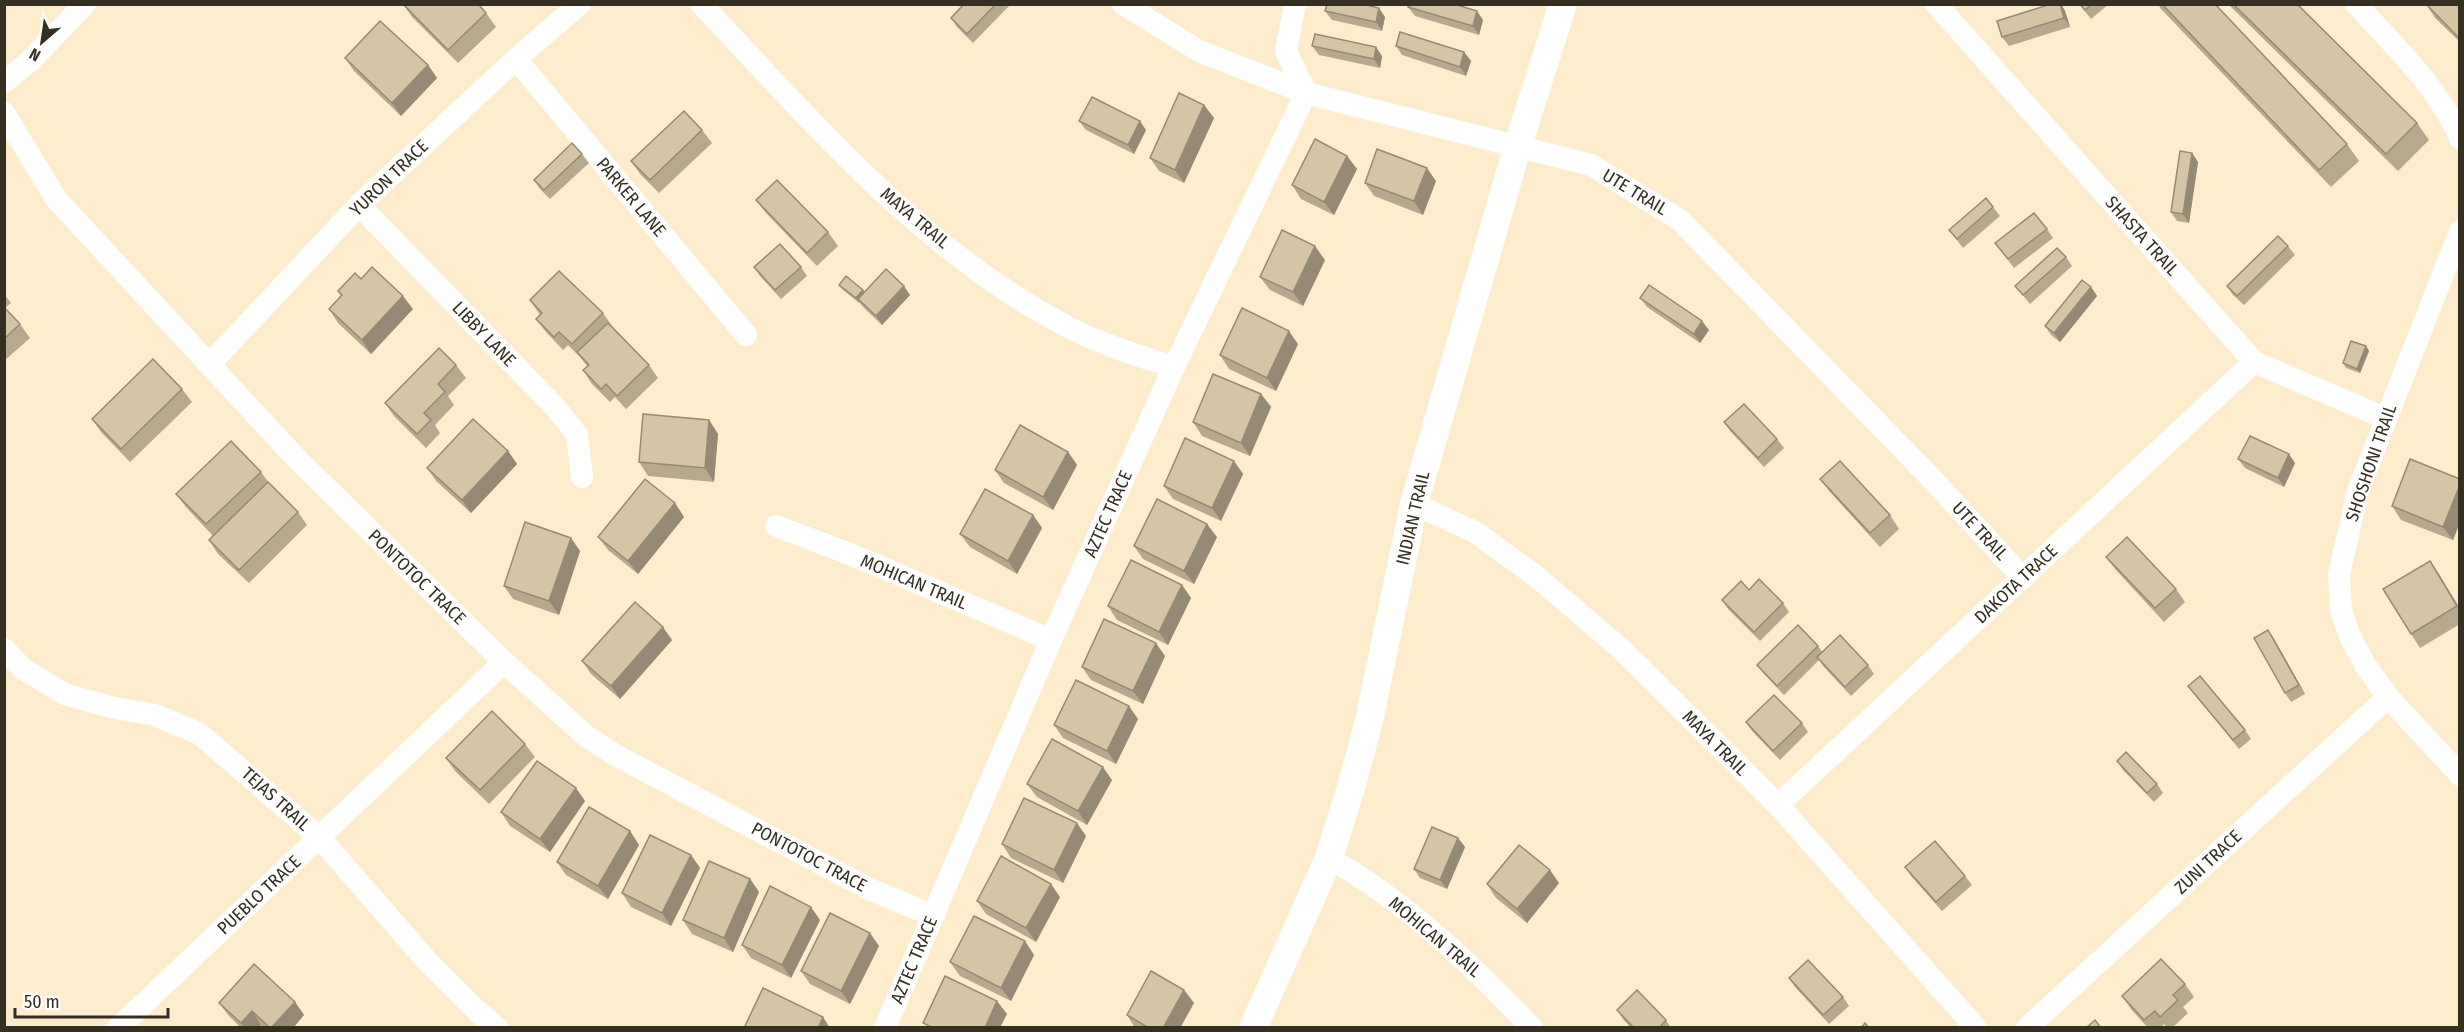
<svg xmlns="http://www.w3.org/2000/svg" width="2464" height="1032" font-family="'Fira Sans Condensed',sans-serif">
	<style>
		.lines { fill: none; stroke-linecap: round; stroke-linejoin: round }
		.minor { stroke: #fff; stroke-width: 22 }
		.tertiary { stroke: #fff; stroke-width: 28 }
		.wall { fill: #b8a98e }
		.shaded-wall { fill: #968a74 }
		.building { fill: #d6c5a5; stroke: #968a74; stroke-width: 1.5 }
		.labels { text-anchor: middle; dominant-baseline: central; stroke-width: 5; stroke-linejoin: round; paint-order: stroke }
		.street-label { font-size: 18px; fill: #352f22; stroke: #fff }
	</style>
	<rect width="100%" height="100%" fill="#feedcd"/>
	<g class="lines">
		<g class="minor">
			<path d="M701 4C814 123 924 254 1072 329 1105 346 1140 356 1174 367"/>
			<polyline points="1123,4 1199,51 1306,93 1591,165 1680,220 1932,479 2023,578"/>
			<polyline points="1936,4 2254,362 2385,418"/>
			<path d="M2356 4C2393 45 2438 86 2460 138"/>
			<polyline points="516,59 746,335"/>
			<polyline points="4,82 30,61 85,4"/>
			<polyline points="4,113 56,199 296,458 504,662 586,736 617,756 869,889 934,916"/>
			<polyline points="359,205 556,408 577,435 582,477"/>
			<polyline points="2460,231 2358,491 2339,574 2341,610 2349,634 2365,665 2388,697 2460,775"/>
			<polyline points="210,364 359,205 516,59 580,4"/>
			<polyline points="1414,504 1475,532 1537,577 1621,649 1778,805 1976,1028"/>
			<polyline points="776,526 855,556 1051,640"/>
			<polyline points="4,649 22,668 64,694 110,707 155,715 200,734 320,838 427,961 477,1011 497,1028"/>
			<polyline points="1778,805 2254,362"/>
			<path d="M1329 858C1406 902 1471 964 1532 1028"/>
			<polyline points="118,1028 504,662"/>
			<polyline points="885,1028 1051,640 1174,367 1306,93 1286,51 1295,4"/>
			<polyline points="2027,1028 2388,697"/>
		</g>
		<polyline class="tertiary" points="1253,1028 1329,858 1352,784 1369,721 1414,504 1518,145 1563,4"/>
	</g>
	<g class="wall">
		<polygon points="403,4 486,13 496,27 458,63 412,17"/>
		<polygon points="964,4 1011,4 973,43 957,27 951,18"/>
		<polygon points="2051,4 2061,4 2065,11 2070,27 2009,46 2002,37"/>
		<polygon points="2079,4 2109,4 2091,19"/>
		<polygon points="2158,4 2215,4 2347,144 2359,161 2331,187 2161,9"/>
		<polygon points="2228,4 2297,4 2417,123 2429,140 2398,171"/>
		<polygon points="2426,4 2460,4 2460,42 2435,18"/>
		<polygon points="1408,7 1483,20 1479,35 1415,16"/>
		<polygon points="1325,11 1385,17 1382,31 1332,20"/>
		<polygon points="1312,46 1382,56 1380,68 1319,55"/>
		<polygon points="1396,46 1464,52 1471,61 1466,76 1402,55"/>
		<polygon points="345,58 428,65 437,78 401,116 354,71"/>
		<polygon points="1204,105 1214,118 1184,183 1159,171 1150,158"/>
		<polygon points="1079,121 1146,130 1134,154 1086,130"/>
		<polygon points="702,130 712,143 659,193 640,174 631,161"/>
		<polygon points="2192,153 2198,162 2189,223 2177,221 2171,212"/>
		<polygon points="582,154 589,163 550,199 540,189 534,180"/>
		<polygon points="1347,156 1357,169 1334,215 1301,199 1292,185"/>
		<polygon points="1436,181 1423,215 1374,196 1365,183"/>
		<polygon points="756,200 828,232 838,246 817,266 766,213"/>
		<polygon points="1993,207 2000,216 1963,248 1949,230"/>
		<polygon points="2047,229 2053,238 2014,268 1995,243"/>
		<polygon points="2288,246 2295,255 2244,305 2233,295 2227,286"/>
		<polygon points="2066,257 2072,266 2030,304 2015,286"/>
		<polygon points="1325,260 1303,306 1270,290 1260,277"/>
		<polygon points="754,267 801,267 807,276 781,299 760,276"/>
		<polygon points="361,279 413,309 371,354 338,323 329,309 341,296 338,291"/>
		<polygon points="839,285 863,290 864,292 910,295 882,325 864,308 859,302 859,303 842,289"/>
		<polygon points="2091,287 2097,296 2060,342 2051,335 2045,326"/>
		<polygon points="4,294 11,303 5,308 20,324 30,338 4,361"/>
		<polygon points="1640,298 1709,330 1700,343 1647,307"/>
		<polygon points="530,300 603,313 612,326 649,365 658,378 626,409 615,397 610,402 592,384 583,370 587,366 580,357 568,345 563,350 546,332 536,319 540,315"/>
		<polygon points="1298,344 1276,391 1229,369 1220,355"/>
		<polygon points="2366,346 2369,351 2360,373 2346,368 2343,363"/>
		<polygon points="456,365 466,378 448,396 454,405 435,425 440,433 426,448 394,416 385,403"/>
		<polygon points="182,389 192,402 130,462 101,432 92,419"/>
		<polygon points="1261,394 1271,407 1250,456 1202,436 1193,422"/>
		<polygon points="709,420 718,434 714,482 648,476 639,462"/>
		<polygon points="1724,422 1777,439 1784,448 1764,467 1730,431"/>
		<polygon points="508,451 517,464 471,513 436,481 427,468"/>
		<polygon points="1068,452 1077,465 1053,510 1004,483 995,470"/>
		<polygon points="2238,459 2295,463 2284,487 2245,468"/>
		<polygon points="1234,461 1243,474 1221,521 1173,499 1164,486"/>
		<polygon points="261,472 269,483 298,512 307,525 249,583 218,554 209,540 213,536 186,507 176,494"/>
		<polygon points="1820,479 1890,515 1899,529 1880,547 1830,492"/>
		<polygon points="2460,479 2460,522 2453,540 2401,520 2392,506"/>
		<polygon points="675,503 684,517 638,574 608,550 598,537"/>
		<polygon points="1033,515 1042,528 1017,574 970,547 960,534"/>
		<polygon points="1217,537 1194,584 1143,559 1134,546"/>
		<polygon points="580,551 559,615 513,599 504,586"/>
		<polygon points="2106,557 2176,589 2185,602 2164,622 2116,570"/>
		<polygon points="2430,561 2460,608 2460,624 2420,648 2411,634"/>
		<polygon points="1182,585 1191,598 1168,645 1117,620 1108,606"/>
		<polygon points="1749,590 1783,603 1789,612 1760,641 1728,609 1722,600"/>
		<polygon points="2268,630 2274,639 2305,694 2291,702 2285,693"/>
		<polygon points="672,640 620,699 591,674 582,661"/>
		<polygon points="1818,646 1822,652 1868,665 1874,674 1851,696 1823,666 1819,660 1784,695 1764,674 1757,665"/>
		<polygon points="1165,656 1143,704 1091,680 1082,667"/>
		<polygon points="2188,686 2245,730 2251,739 2239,749"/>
		<polygon points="1138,719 1116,764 1063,738 1054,725"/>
		<polygon points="1746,722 1802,723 1808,732 1780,760 1752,731"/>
		<polygon points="525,744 535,757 489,804 455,771 446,758"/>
		<polygon points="2117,761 2157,784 2163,793 2154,802 2123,770"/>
		<polygon points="1112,780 1087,825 1037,797 1027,784"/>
		<polygon points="585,801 550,852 510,826 501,812"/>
		<polygon points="630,831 639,845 608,899 566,875 557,862"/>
		<polygon points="1086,836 1063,883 1011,858 1002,844"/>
		<polygon points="1458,838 1465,847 1447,889 1420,878 1414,869"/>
		<polygon points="691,855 700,868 671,926 631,907 622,893"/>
		<polygon points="1905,867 1965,876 1972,885 1942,911 1911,876"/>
		<polygon points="750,879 759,892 733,952 692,934 683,920"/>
		<polygon points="1559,883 1527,923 1496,898 1487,884"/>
		<polygon points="1060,897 1036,942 986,914 977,901"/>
		<polygon points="820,920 791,978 751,958 742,945"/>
		<polygon points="879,946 850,1004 810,984 801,971"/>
		<polygon points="1034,955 1011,1001 960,976 950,962"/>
		<polygon points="1789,978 1843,997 1849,1006 1829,1024 1795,987"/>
		<polygon points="2185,984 2194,997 2183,1007 2188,1013 2172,1028 2167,1028 2164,1024 2160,1028 2148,1028 2131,1009 2122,996"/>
		<polygon points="1184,990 1194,1003 1180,1028 1135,1028 1127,1015"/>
		<polygon points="295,1002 304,1015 293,1028 264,1028 261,1025 259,1028 241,1028 229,1016 219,1003"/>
		<polygon points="1617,1010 1666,1020 1671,1028 1631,1028 1623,1019"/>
	</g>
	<g class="shaded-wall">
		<polygon points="2060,4 2061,4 2065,11 2070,27 2064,18"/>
		<polygon points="1379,8 1385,17 1382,31 1376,22"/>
		<polygon points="1477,11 1483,20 1479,35 1473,26"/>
		<polygon points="1376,47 1382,56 1380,68 1374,59"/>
		<polygon points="1464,52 1471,61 1466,76 1460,67"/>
		<polygon points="428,65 437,78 401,116 392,103"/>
		<polygon points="1204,105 1214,118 1184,183 1175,170"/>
		<polygon points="1140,121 1146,130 1134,154 1128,145"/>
		<polygon points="2192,153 2198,162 2189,223 2183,214"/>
		<polygon points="1347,156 1357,169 1334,215 1324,202"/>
		<polygon points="1427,168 1436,181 1423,215 1414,201"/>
		<polygon points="1315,246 1325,260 1303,306 1293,292"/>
		<polygon points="904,286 910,295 882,325 876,316"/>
		<polygon points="2091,287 2097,296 2060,342 2054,333"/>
		<polygon points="863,290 866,295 858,299 859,302 859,303 856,298"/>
		<polygon points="403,296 413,309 371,354 362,340"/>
		<polygon points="1702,321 1709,330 1700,343 1694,334"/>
		<polygon points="1289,331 1298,344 1276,391 1267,378"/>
		<polygon points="2366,346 2369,351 2360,373 2357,369"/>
		<polygon points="1261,394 1271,407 1250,456 1241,443"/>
		<polygon points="709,420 718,434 714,482 705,468"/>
		<polygon points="508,451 517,464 471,513 462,500"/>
		<polygon points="1068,452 1077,465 1053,510 1043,497"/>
		<polygon points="2289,454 2295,463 2284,487 2278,478"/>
		<polygon points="1234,461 1243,474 1221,521 1212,508"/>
		<polygon points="2460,485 2460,522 2453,540 2443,527"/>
		<polygon points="675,503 684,517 638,574 628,561"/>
		<polygon points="1033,515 1042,528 1017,574 1008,561"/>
		<polygon points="1207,524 1217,537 1194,584 1184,571"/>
		<polygon points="571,538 580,551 559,615 549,601"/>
		<polygon points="2430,561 2439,574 2460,609"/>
		<polygon points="1182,585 1191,598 1168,645 1159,632"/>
		<polygon points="663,627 672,640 620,699 611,686"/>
		<polygon points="2268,630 2274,639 2305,694 2299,685"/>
		<polygon points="1156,643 1165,656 1143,704 1133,691"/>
		<polygon points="1129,706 1138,719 1116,764 1107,751"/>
		<polygon points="1103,767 1112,780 1087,825 1078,811"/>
		<polygon points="576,788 585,801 550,852 540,839"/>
		<polygon points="1077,823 1086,836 1063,883 1054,870"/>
		<polygon points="630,831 639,845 608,899 598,886"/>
		<polygon points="1458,838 1465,847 1447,889 1440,880"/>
		<polygon points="691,855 700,868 671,926 662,913"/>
		<polygon points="1550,870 1559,883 1527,923 1517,909"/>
		<polygon points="750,879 759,892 733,952 724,938"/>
		<polygon points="1051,884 1060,897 1036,942 1026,928"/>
		<polygon points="811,907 820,920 791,978 782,965"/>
		<polygon points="870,933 879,946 850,1004 841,991"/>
		<polygon points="1025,941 1034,955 1011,1001 1001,988"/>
		<polygon points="1184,990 1194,1003 1180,1028 1163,1028"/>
		<polygon points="997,1001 1007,1014 1000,1028 985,1028"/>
		<polygon points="295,1002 304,1015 293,1028 271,1028"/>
		<polygon points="252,1011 261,1025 259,1028 245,1028 241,1023"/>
		<polygon points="823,1017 830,1028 818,1028"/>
	</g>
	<g class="building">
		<polygon points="403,4 478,4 486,13 448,50"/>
		<polygon points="964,4 996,4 967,34 951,18"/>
		<polygon points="1327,4 1362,4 1379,8 1376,22 1325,11"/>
		<polygon points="1409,4 1454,4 1477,11 1473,26 1408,7"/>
		<polygon points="2051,4 2060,4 2064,18 2002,37 1997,21"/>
		<polygon points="2080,4 2092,4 2085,10"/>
		<polygon points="2162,4 2215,4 2347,144 2319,170"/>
		<polygon points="2233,4 2297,4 2417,123 2386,154"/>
		<polygon points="2426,4 2460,4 2460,35 2458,37"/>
		<polygon points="380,21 428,65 392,103 345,58"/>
		<polygon points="1400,32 1464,52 1460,67 1396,46"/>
		<polygon points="1315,34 1376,47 1374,59 1312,46"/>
		<polygon points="1179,93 1204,105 1175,170 1150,158"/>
		<polygon points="1092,97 1140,121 1128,145 1079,121"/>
		<polygon points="684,111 702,130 650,180 631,161"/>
		<polygon points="1315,139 1347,156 1324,202 1292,185"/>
		<polygon points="572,143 582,154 544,190 534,180"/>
		<polygon points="1377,149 1427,168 1414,201 1365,183"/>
		<polygon points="2180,151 2192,153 2183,214 2171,212"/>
		<polygon points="777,180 828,232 807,253 756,200"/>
		<polygon points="1986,198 1993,207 1957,239 1949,230"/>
		<polygon points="2034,213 2047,229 2008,259 1995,243"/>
		<polygon points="1282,230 1315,246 1293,292 1260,277"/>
		<polygon points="2278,236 2288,246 2237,296 2227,286"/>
		<polygon points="780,244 801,267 775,290 754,267"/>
		<polygon points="2057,248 2066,257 2023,295 2015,286"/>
		<polygon points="372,267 403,296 362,340 329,309 342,295 338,291 355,273 361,279"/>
		<polygon points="886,269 904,286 876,316 858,299"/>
		<polygon points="559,271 603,313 572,344 559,332 554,337 536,319 542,313 530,300"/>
		<polygon points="846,276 863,290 856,298 839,285"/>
		<polygon points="2082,280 2091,287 2054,333 2045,326"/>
		<polygon points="1649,285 1702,321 1694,334 1640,298"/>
		<polygon points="4,307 20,324 4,339"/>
		<polygon points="1242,308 1289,331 1267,378 1220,355"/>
		<polygon points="608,323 649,365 617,396 606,384 601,389 583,370 589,365 577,352"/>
		<polygon points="2351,341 2366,346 2357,369 2343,363"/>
		<polygon points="439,348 456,365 438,384 445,392 424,413 431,420 417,434 385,403"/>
		<polygon points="153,359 182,389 121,449 92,419"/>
		<polygon points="1213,374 1261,394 1241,443 1193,422"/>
		<polygon points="1744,404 1777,439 1758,458 1724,422"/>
		<polygon points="643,414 709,420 705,468 639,462"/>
		<polygon points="473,419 508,451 462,500 427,468"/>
		<polygon points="1020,425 1068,452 1043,497 995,470"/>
		<polygon points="2250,436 2289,454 2278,478 2238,459"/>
		<polygon points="1185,438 1234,461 1212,508 1164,486"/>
		<polygon points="231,441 261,472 206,524 176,494"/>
		<polygon points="2410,459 2460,479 2460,485 2443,527 2392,506"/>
		<polygon points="1840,461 1890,515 1870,533 1820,479"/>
		<polygon points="645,479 675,503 628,561 598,537"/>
		<polygon points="268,482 298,512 239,570 209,540"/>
		<polygon points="985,489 1033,515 1008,561 960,534"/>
		<polygon points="1157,499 1207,524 1184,571 1134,546"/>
		<polygon points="525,522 571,538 549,601 504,586"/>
		<polygon points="2127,537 2176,589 2155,608 2106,557"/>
		<polygon points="1131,560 1182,585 1159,632 1108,606"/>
		<polygon points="2430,561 2457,606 2411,634 2383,589"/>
		<polygon points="1759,579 1783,603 1754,632 1722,600 1741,581 1749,590"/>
		<polygon points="635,602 663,627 611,686 582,661"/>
		<polygon points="1104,619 1156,643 1133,691 1082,667"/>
		<polygon points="1798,625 1818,646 1777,686 1757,665"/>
		<polygon points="2268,630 2299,685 2285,693 2254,638"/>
		<polygon points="1840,635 1868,665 1845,687 1817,657"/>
		<polygon points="2200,676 2245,730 2233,740 2188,686"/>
		<polygon points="1076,680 1129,706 1107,751 1054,725"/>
		<polygon points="1774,695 1802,723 1773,751 1746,722"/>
		<polygon points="492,711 525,744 480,790 446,758"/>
		<polygon points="1052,739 1103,767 1078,811 1027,784"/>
		<polygon points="2126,752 2157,784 2147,793 2117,761"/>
		<polygon points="537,761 576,788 540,839 501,812"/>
		<polygon points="1024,798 1077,823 1054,870 1002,844"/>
		<polygon points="589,807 630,831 598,886 557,862"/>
		<polygon points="1432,827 1458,838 1440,880 1414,869"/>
		<polygon points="650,835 691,855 662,913 622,893"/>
		<polygon points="1935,841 1965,876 1936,902 1905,867"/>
		<polygon points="1519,845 1550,870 1517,909 1487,884"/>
		<polygon points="1001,856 1051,884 1026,928 977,901"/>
		<polygon points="709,861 750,879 724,938 683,920"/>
		<polygon points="770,886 811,907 782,965 742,945"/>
		<polygon points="830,913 870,933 841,991 801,971"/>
		<polygon points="974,916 1025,941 1001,988 950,962"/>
		<polygon points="2161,959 2185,984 2173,995 2178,1000 2160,1017 2155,1011 2144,1020 2122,996"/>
		<polygon points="1808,960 1843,997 1823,1015 1789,978"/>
		<polygon points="254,964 295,1002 271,1028 270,1028 252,1011 241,1023 219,1003"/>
		<polygon points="1151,971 1184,990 1163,1028 1149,1028 1127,1015"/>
		<polygon points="945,976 997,1001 985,1028 933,1028 923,1023"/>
		<polygon points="763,988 823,1017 818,1028 744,1028"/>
		<polygon points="1637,990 1666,1020 1659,1028 1634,1028 1617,1010"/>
		<polygon points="2095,1020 2101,1028 2086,1028"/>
		<polygon points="1865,1023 1869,1028 1861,1028"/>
	</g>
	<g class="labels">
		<g class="street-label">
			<text transform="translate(389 178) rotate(-44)">YURON TRACE</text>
			<text transform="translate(1635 192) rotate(31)">UTE TRAIL</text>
			<text transform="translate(631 197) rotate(50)">PARKER LANE</text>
			<text transform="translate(915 218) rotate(40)">MAYA TRAIL</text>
			<text transform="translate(2142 236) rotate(48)">SHASTA TRAIL</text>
			<text transform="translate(484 334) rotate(46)">LIBBY LANE</text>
			<text transform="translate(2371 463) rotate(-71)">SHOSHONI TRAIL</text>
			<text transform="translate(1108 514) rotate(-66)">AZTEC TRACE</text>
			<text transform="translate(1413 518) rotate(-77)">INDIAN TRAIL</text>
			<text transform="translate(1980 531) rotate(47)">UTE TRAIL</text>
			<text transform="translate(417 577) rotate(44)">PONTOTOC TRACE</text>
			<text transform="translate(914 582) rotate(23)">MOHICAN TRAIL</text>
			<text transform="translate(2016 584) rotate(-43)">DAKOTA TRACE</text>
			<text transform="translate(1715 743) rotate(45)">MAYA TRAIL</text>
			<text transform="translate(276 799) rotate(42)">TEJAS TRAIL</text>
			<text transform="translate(809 857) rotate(28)">PONTOTOC TRACE</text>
			<text transform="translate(2208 862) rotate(-43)">ZUNI TRACE</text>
			<text transform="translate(259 895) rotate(-43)">PUEBLO TRACE</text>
			<text transform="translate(1435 937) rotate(40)">MOHICAN TRAIL</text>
			<text transform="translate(914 960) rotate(-67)">AZTEC TRACE</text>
		</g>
	</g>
	<rect width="2464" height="1032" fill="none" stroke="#352f22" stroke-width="12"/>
	<g transform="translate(42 42) rotate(209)" stroke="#ffffff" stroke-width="4.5" paint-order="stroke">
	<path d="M0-4.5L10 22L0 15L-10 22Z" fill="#352f22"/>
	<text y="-9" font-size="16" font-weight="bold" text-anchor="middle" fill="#352f22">N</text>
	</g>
	<path d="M15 1008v9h153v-9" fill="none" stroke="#352f22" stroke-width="3"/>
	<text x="24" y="1008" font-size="18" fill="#352f22" stroke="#ffffff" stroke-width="4.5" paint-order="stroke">50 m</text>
</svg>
